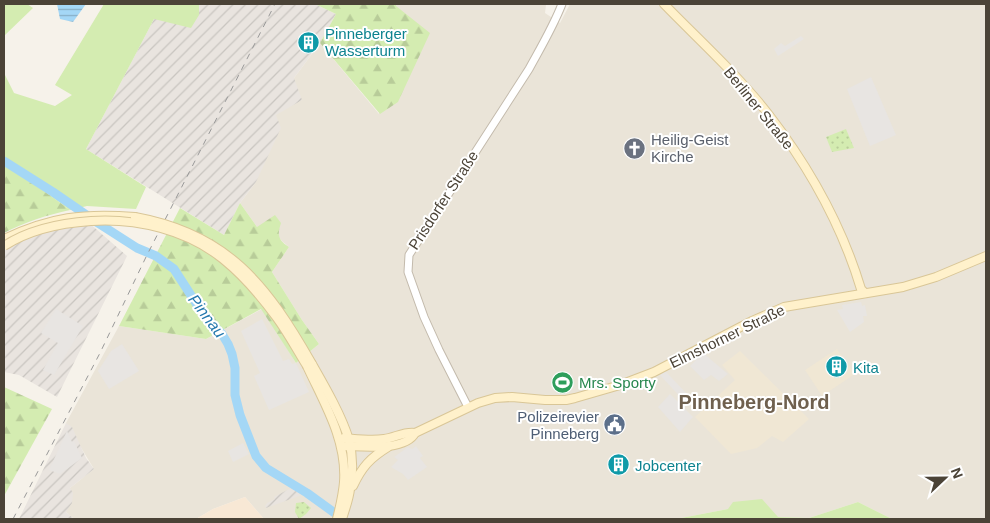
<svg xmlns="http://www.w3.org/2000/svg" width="990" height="523" font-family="Arial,sans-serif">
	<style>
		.residential { fill: #eae4d8 }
		.commercial { fill: #f8e8d5 }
		.industrial { fill: url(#industrial-furrows) }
		.education { fill: #f0e7d4 }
		.green { fill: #d4ecb1 }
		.forest { fill: url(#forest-firs) }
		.park { fill: url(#park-dots) }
		.parking { fill: #e8e5e2 }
		.water { fill: url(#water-rules) }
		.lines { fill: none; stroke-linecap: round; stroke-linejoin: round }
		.river { stroke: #a4d7f6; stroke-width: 9 }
		.tertiary-casing { stroke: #c3baac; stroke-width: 9 }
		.secondary-casing { stroke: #d9c697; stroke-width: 10 }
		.tertiary { stroke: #fff; stroke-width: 7 }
		.secondary { stroke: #fff1cb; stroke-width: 8 }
		.rail { stroke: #999; stroke-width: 1; stroke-dasharray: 6 6; stroke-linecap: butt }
		.secondary-bridge-casing { stroke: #d9c697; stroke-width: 10; stroke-linecap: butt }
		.secondary-bridge { stroke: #fff1cb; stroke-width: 8 }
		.labels { text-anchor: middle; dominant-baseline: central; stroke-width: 4; stroke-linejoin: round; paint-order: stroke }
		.culture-label { font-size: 15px; fill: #0d838f; stroke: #fff; text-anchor: start }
		.street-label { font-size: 15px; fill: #4b4337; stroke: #fff }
		.worship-label { font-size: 15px; fill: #5b616d; stroke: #fff; text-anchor: start }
		.leisure-label { font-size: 15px; fill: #27864d; stroke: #fff; text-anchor: start }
		.service-label { font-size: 15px; fill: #4e5e75; stroke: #fff; text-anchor: end }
		.water-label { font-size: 16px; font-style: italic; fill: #2579ae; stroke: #fff }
		.district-label { font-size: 20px; font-weight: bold; fill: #6f604e; stroke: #fff }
	</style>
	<defs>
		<pattern id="industrial-furrows" width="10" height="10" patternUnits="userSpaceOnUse" patternTransform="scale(1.25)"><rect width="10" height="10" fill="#e9e4df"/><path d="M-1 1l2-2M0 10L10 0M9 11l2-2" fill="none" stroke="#c9c5c0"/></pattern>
		<pattern id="forest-firs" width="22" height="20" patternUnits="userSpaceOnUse" patternTransform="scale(1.25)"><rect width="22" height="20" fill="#d4ecb1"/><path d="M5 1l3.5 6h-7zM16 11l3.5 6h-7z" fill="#b8cc99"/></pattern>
		<pattern id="park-dots" width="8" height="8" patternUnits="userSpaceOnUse" patternTransform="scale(1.25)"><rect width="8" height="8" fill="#d4ecb1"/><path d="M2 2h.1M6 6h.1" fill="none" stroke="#b8cc99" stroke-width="1.8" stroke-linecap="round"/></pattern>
		<pattern id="water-rules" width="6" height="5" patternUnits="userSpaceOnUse" patternTransform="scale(1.25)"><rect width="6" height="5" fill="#a4d7f6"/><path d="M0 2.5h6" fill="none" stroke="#88b0c8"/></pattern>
	</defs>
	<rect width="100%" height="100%" fill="#f6f2ea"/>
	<polygon class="residential" points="396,4 544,4 546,5 545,13 560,23 570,4 986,4 986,519 892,519 858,502 809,518 778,517 728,509 676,519 264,519 245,497 213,509 196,519 74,519 66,512 70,488 94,469 66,423 119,326 206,339 262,309 296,363 319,344 302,320 272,272 289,247 283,242 279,238 279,230 257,227 240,203 256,182 276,115 294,78 320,43 379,114"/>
	<polygon class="commercial" points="245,497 264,519 196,519 213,509"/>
	<g class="industrial">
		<polygon points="199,4 315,4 336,14 320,43 294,78 302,100 276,115 281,128 256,182 240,203 224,235 86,149 154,19 199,15"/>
		<polygon points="88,222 127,256 57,397 19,375 4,372 4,249 13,244 42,231"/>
		<polygon points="66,423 72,427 86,458 94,469 70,488 73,493 72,503 66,512 74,519 19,519"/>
		<polygon points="291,488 302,495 266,508 265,506 267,503 275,499 274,497"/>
	</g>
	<g class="education">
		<polygon points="837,349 855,374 822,396 805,370"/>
		<polygon points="740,351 809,419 783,442 772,436 757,448 731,454 695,417 735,380 722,365"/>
	</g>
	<g class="green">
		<polygon points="4,4 27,4 33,8 4,36"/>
		<polygon points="104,4 199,4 199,15 191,28 154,19 86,149 146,187 136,209 87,206 70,210 4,162 4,73 14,93 55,106 72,95 55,85"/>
		<polygon points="762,499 778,517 809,518 858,502 892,519 676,519 728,509 733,502"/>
	</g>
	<g class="forest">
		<polygon points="315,4 396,4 396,6 430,33 398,102 380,114 320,43 336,14"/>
		<path d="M4 162 70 210C47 215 25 222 4 233Z"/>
		<path d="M240 203 257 227 275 215 281 223C277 235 278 240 289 247L272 272 302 320 319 344 296 363 261 309 206 339 119 326 180 208 224 235Z"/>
		<polygon points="4,387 52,409 4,496"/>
	</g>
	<g class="park">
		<polygon points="846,129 854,148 832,152 826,137"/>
		<polygon points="304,502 311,508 306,514 299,519 295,512 296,503"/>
	</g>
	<g class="parking">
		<polygon points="801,36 804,39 778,56 774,49 781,43 785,46"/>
		<polygon points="871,77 896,135 870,146 847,89"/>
		<polygon points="861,302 862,306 865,305 867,316 863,316 864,322 850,332 837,310 843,309 842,305"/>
		<polygon points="56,309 83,326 54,375 43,370 58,343 41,333"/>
		<polygon points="262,319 283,361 289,359 292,364 296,363 309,392 269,410 254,376 260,373 241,331"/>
		<polygon points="122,344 139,371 109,389 98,371 111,351"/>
		<polygon points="702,352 728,374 719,381 711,375 704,380 690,366 696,360 694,357"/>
		<polygon points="665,371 690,397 685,402 660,375"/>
		<polygon points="670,394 693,417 680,432 658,407"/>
		<polygon points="67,431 72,442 74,441 82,458 60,474 49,470"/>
		<polygon points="243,443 249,454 233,462 228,451"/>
		<polygon points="416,446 423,456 420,458 427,467 408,480 403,474 391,467 398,460 394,457 408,447 412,449"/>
	</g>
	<polygon class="water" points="57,4 86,4 73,22 60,19"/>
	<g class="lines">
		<polyline class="river" points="4,161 53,192 98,223 137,248 156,256 174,269 205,317 222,334 228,344 232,354 235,368 235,395 240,415 256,456 266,468 307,493 343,519"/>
		<defs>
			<path id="tertiary" d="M468 407 439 350 424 317 408 272 409 255 529 69C541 47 553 27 562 4"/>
			<g id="secondary">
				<path d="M664 4C699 40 738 75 769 115 809 167 842 226 861 289L865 293"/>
				<path d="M4 239C51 217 83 213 135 217"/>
				<path d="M312 364C324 385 342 416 349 440 353 456 353 473 350 489 349 499 345 509 342 519"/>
				<path d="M307 366C324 403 347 440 344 482 343 495 340 507 337 519"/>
				<path d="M344 438C357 439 371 441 384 439 394 438 405 431 415 433"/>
				<path d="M342 446C360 446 405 452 415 433L478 403 495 398 512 397 545 400H566L575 398 620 385 654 372 752 321 784 307 903 287 936 277 986 256"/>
				<path d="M353 486C362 467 370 458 388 447"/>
			</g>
		</defs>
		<use href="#tertiary" class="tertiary-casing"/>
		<use href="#secondary" class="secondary-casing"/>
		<use href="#tertiary" class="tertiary"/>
		<use href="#secondary" class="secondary"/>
		<polyline class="rail" points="13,519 100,353 146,257 275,4"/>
		<defs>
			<g id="secondary-bridge">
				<path d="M135 217C228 234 267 285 312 364"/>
				<path d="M4 246C30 229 61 223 91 221 137 218 187 230 223 259 244 276 261 296 277 318 288 333 297 350 307 366"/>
			</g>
		</defs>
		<use href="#secondary-bridge" class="secondary-bridge-casing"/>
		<use href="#secondary-bridge" class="secondary-bridge"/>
	</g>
	<defs>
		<symbol id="building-disc" viewBox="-11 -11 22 22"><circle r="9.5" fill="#0f9aa8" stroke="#fff"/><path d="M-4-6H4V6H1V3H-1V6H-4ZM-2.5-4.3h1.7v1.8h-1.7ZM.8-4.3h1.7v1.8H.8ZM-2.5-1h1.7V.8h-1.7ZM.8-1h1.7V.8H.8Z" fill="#fff"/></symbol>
		<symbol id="church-disc" viewBox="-11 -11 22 22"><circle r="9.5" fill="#6b7280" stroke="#fff"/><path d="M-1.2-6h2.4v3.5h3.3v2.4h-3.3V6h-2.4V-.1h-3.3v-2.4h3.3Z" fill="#fff"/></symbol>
		<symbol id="stadium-disc" viewBox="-11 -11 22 22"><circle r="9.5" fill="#2e9e5b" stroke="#fff"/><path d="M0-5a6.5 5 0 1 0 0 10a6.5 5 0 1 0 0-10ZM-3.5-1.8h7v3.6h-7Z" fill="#fff"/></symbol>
		<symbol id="civic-disc" viewBox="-11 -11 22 22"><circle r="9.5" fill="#5c6f8a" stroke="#fff"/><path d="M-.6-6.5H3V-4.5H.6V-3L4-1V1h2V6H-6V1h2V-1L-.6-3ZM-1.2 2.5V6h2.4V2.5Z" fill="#fff"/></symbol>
	</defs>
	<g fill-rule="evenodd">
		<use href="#building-disc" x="296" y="30" width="25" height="25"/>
		<use href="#church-disc" x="622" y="136" width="25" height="25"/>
		<use href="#building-disc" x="824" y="354" width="25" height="25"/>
		<use href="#stadium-disc" x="550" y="370" width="25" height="25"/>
		<use href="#civic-disc" x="602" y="412" width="25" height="25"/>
		<use href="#building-disc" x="606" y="452" width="25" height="25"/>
	</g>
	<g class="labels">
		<g class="culture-label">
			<text x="325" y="33">Pinneberger<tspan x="325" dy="17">Wasserturm</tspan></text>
			<text x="853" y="367">Kita</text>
			<text x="635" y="465">Jobcenter</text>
		</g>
		<g class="street-label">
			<text transform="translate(759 108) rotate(51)">Berliner Straße</text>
			<text transform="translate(443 200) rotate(-57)">Prisdorfer Straße</text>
			<text transform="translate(727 336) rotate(-26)">Elmshorner Straße</text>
		</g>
		<g class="worship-label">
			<text x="651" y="139">Heilig-Geist<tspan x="651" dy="17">Kirche</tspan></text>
		</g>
		<g class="leisure-label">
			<text x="579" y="382">Mrs. Sporty</text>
		</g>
		<g class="service-label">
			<text x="599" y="416">Polizeirevier<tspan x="599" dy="17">Pinneberg</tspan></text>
		</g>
		<g class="water-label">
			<text transform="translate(207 316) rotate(53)">Pinnau</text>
		</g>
		<g class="district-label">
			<text x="754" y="402">Pinneberg-Nord</text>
		</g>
	</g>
	<rect width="990" height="523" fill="none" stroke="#4b4337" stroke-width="10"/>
	<g transform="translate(945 478) rotate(68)" stroke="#ffffff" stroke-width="4" paint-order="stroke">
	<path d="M0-4L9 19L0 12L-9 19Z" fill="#4b4337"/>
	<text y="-8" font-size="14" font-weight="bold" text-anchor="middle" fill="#4b4337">N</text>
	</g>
</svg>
